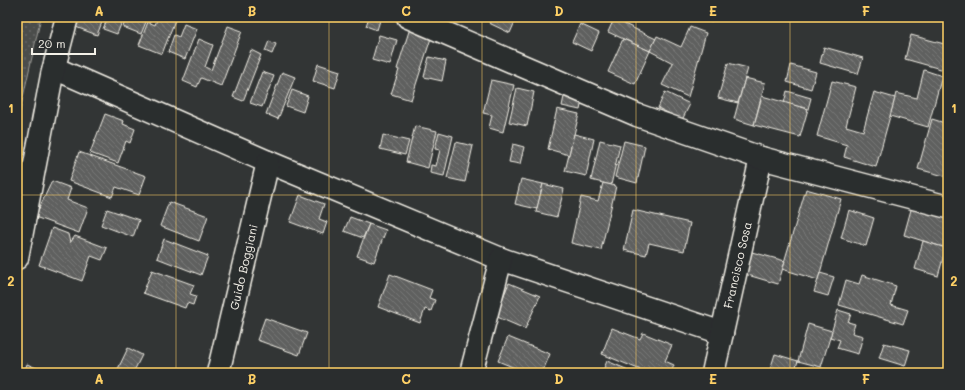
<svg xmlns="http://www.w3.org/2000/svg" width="965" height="390" font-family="Mali,sans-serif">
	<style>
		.park { fill: url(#park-dots); stroke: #a09f9a }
		.building { fill: url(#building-back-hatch); stroke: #f4f1e8 }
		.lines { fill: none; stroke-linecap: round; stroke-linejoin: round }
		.minor-casing { stroke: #f4f1e8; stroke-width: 25 }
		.major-casing { stroke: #f4f1e8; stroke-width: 25 }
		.minor { stroke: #2a2d2e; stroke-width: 22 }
		.major { stroke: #2a2d2e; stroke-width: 22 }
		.grid { fill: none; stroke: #ffd166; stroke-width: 1; stroke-opacity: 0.55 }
		.labels { text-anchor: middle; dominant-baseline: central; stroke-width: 4; stroke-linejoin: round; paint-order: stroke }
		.street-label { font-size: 12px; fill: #f4f1e8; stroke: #2a2d2e }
		.neatline { fill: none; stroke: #ffd166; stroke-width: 1.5 }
		.grid-label { font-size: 13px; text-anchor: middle; font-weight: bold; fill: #ffd166 }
	</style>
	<defs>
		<pattern id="park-dots" width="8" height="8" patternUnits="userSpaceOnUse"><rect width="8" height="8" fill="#4b4d4c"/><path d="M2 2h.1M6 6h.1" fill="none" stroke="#666766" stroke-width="1.8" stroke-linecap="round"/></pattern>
		<pattern id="building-back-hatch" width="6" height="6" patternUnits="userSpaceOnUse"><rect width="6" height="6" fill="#5f605f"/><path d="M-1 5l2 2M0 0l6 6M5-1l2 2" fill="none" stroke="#777776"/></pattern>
	</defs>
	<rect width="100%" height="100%" fill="#323535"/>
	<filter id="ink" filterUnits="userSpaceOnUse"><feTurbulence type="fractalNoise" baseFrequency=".025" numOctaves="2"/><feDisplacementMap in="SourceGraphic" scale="8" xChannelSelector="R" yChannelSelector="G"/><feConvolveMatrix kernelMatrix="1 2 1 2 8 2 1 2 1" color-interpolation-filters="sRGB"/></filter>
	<g filter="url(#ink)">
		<polygon class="park" points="17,17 41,17 17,124"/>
		<g class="building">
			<polygon points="76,17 104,17 97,35 73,26"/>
			<polygon points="108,17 124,17 117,34 103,29"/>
			<polygon points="126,17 148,17 141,34 123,27"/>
			<polygon points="158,17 166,17 175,20 162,54 139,45 148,22 155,25"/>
			<polygon points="369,17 381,17 377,30 366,26"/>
			<polygon points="492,17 517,17 510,33 489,23"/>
			<polygon points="696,17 713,17 711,22"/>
			<polygon points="614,19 656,39 650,51 608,32"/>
			<polygon points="184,24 197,29 185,59 168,52 174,35 179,37"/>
			<polygon points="580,24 599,33 591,51 572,42"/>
			<polygon points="228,26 242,31 221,86 201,78 197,87 183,81 199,39 213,45 205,67 211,70"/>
			<polygon points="690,27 706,33 688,97 662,85 673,63 650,51 657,36 681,47"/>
			<polygon points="410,28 432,35 411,100 391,94 399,70 397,69"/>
			<polygon points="379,35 397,40 390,65 372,60"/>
			<polygon points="911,35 948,45 948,71 905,59"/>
			<polygon points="623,39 650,51 635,84 608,72"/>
			<polygon points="269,41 276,44 272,54 265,51"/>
			<polygon points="824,47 863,58 858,74 820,63"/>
			<polygon points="251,50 261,55 243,101 233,97"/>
			<polygon points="429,57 446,61 442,81 424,77"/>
			<polygon points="728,63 748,68 738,103 718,98"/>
			<polygon points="318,64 340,71 335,88 313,81"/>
			<polygon points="791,65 816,72 811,89 787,82"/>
			<polygon points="924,70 942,76 928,127 890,116 896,93 917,98"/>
			<polygon points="262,72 274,76 262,107 250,103"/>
			<polygon points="282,72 295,77 278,119 266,114"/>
			<polygon points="745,78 765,83 754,125 734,119"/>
			<polygon points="491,80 514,85 503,132 489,128 492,115 483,113"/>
			<polygon points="832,81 856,87 846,126 863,131 874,92 895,98 876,167 844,157 847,145 817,136"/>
			<polygon points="517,88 534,92 527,126 509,122"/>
			<polygon points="292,90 308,96 303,112 286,106"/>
			<polygon points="787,91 811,98 808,109 784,103"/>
			<polygon points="565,92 583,96 580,110 562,106"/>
			<polygon points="665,92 690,104 682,120 658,108"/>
			<polygon points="762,96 808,109 800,137 754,125"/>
			<polygon points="557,109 579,114 569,155 548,149"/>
			<polygon points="105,114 124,121 123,124 135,129 130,143 126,141 118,163 90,153"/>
			<polygon points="932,119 948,124 948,132 945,143 948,144 948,177 918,169"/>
			<polygon points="415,126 437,131 428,168 406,162"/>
			<polygon points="439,132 453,136 444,176 430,173 431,165 436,166 440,150 435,149"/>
			<polygon points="574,134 594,139 586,176 565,171"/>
			<polygon points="383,135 409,141 405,155 380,149"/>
			<polygon points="600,140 620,145 611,185 591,180"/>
			<polygon points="624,141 645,146 637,183 615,177"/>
			<polygon points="456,142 473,146 465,182 447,178"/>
			<polygon points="513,144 524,147 520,164 509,162"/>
			<polygon points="79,152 146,176 139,195 116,187 112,197 69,181"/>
			<polygon points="521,179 543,184 537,209 515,204"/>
			<polygon points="52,181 71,188 67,200 88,208 79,233 35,217"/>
			<polygon points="603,183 616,186 601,250 571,243 581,197 598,201"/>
			<polygon points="543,184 564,189 557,217 536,212"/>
			<polygon points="806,189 841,199 818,280 782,269"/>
			<polygon points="300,195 324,204 319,219 327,222 323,234 290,222"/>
			<polygon points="169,202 208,216 199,241 160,226"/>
			<polygon points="912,206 948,217 948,241 946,248 904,235"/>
			<polygon points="107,209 139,220 133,237 101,225"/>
			<polygon points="633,210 690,223 684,251 649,243 646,255 624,250"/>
			<polygon points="849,210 874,218 866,246 841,238"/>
			<polygon points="350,217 369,224 363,238 344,231"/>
			<polygon points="369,224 386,230 374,262 357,256"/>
			<polygon points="52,228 68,234 70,243 75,236 107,248 102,260 91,256 82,281 39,265"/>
			<polygon points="164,239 208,256 201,275 157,258"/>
			<polygon points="923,241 946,248 938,276 915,269"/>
			<polygon points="748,251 785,261 778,284 741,273"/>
			<polygon points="152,270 194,285 190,294 196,296 193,305 187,303 185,308 143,293"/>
			<polygon points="820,273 834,277 828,296 814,292"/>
			<polygon points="390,274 432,290 429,298 435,300 431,311 425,309 420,323 378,307"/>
			<polygon points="862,275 896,286 891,305 908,310 903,324 839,305 846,280 859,284"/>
			<polygon points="509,283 540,296 525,329 495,316"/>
			<polygon points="838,310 851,314 848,322 855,324 852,333 863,336 858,354 837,348 840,340 830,337"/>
			<polygon points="265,318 307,333 299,355 257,340"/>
			<polygon points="808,324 832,331 821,367 798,361"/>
			<polygon points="612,328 640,339 643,333 672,345 665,361 674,365 671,373 648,373 602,354"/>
			<polygon points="508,337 550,354 542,373 527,373 498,361"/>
			<polygon points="884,343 910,350 905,366 879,358"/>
			<polygon points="128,348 142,355 133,373 116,373"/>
			<polygon points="775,354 798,361 794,373 769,373"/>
			<polygon points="607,361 626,369 625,373 602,373"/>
			<polygon points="27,364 48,373 24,373"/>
			<polygon points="821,368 839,373 820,373"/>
		</g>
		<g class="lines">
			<defs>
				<g id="minor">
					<polyline points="54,68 268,162 501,259 722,333"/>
					<polyline points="17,258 52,75 67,17"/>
					<polyline points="218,373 268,162"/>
					<polyline points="471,373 501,259"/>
					<polyline points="713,373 761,158"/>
				</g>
				<polyline id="major" points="408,17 637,115 761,158 948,207"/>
			</defs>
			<use href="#minor" class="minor-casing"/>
			<use href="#major" class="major-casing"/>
			<use href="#minor" class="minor"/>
			<use href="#major" class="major"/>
		</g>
	</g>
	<path class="grid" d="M176 17V373M329 17V373M482 17V373M636 17V373M790 17V373M17 195H948"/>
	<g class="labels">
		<g class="street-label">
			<text transform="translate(737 265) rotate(-77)">Francisco Sosa</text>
			<text transform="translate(243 267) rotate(-77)">Guido Boggiani</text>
		</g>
	</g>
	<rect width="965" height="390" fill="none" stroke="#2a2d2e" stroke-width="44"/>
	<path d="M32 48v6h63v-6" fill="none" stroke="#f4f1e8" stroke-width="2"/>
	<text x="38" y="48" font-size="12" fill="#f4f1e8" stroke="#2a2d2e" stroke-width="3" paint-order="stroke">20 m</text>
	<rect x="22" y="22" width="921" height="346" class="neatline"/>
	<g class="grid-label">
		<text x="99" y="16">A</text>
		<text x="252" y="16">B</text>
		<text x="406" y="16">C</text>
		<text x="559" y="16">D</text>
		<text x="713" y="16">E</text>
		<text x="866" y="16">F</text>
		<text x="11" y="113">1</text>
		<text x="954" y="113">1</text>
		<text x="11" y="286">2</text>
		<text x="954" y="286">2</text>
		<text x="99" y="384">A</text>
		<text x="252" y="384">B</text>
		<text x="406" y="384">C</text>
		<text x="559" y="384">D</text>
		<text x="713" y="384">E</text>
		<text x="866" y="384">F</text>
	</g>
</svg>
